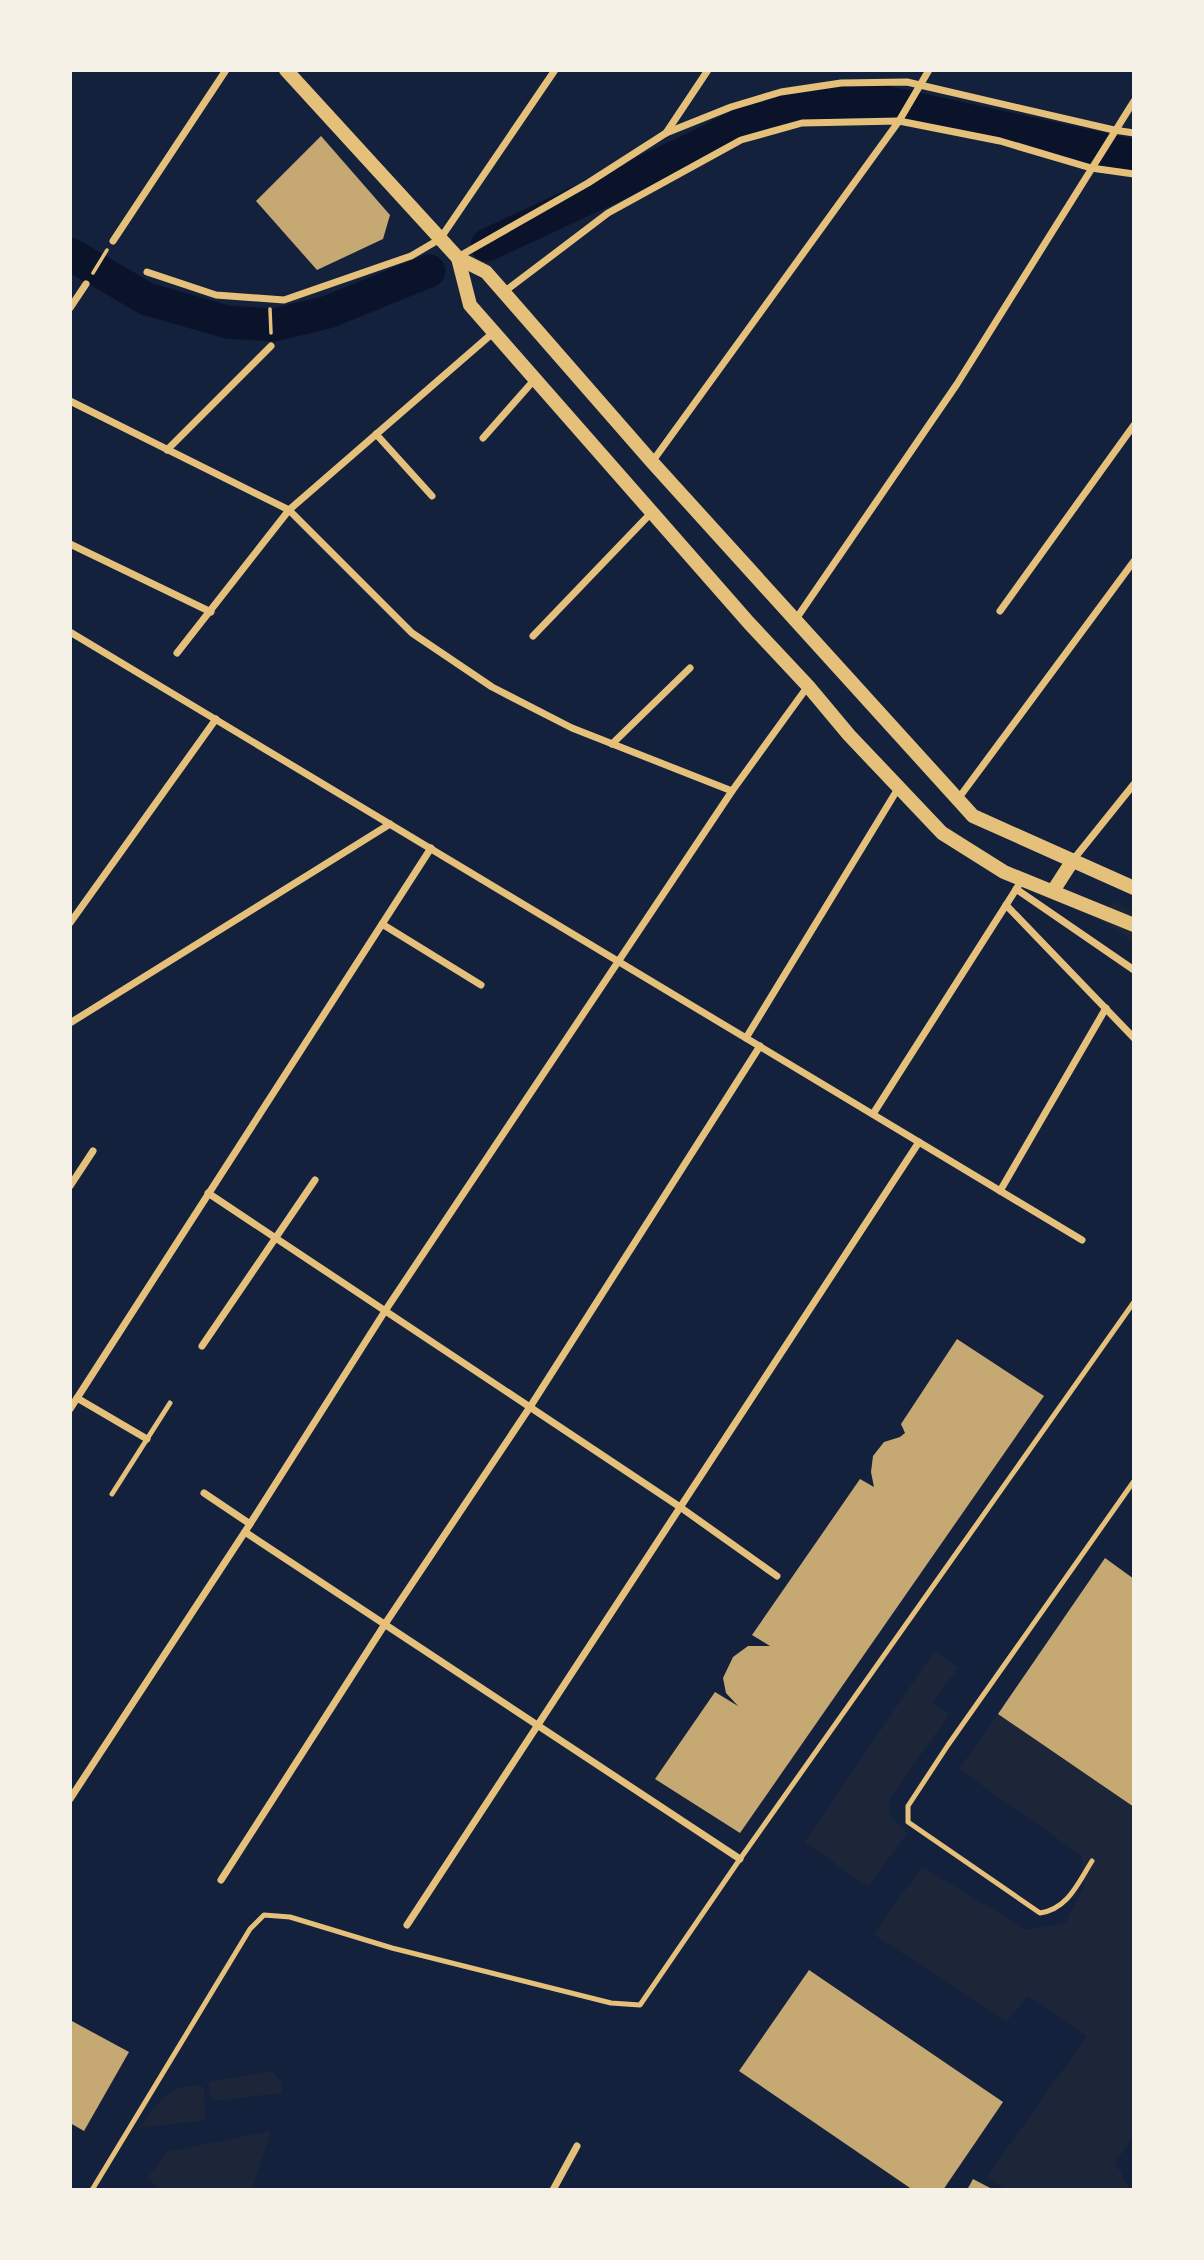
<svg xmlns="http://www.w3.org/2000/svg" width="1204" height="2260" font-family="'Fira Sans Condensed',sans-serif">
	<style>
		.green { fill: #1d2539 }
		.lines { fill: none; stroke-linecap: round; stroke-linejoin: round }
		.river { stroke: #0b132b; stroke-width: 33 }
		.building { fill: #c6a872 }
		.path { stroke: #e5c07b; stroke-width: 3.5 }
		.service { stroke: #e5c07b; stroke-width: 5 }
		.minor { stroke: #e5c07b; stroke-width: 7 }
		.secondary { stroke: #e5c07b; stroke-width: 14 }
	</style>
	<rect width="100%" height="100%" fill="#14213d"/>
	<g class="green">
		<polygon points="1114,902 1134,913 1134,941 1097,918"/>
		<path d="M935 1650 958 1668 933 1702 949 1714 890 1799C885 1816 896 1822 907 1833L868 1887 805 1842Z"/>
		<polygon points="998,1714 1134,1807 1134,2136 1115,2163 1131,2190 1009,2190 986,2178 1087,2036 1028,1996 1006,2022 873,1934 922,1867 1027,1930 1065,1923 1084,1888 1082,1856 959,1769"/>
		<path d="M270 2071C278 2074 284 2085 281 2093L216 2101C210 2098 208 2093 210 2086L208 2084 210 2082Z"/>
		<polygon points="199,2085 204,2088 205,2120 139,2128 156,2106 176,2088"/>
		<polygon points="271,2131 252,2190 162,2190 147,2179 166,2152"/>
	</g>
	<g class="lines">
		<g class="river">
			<polyline points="487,245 699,146 766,111 842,102 881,101 1134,156"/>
			<polyline points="70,254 147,299 227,322 274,325 328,312 429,271"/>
		</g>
	</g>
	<g class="building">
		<polygon points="321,136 390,215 383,239 317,270 256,201"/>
		<polygon points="957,1339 1044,1396 740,1833 655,1779 715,1692 738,1706 726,1693 723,1678 733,1657 748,1646 770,1646 752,1635 860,1479 874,1487 871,1472 873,1456 884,1442 900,1437 905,1433 901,1424"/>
		<polygon points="1105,1558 1134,1579 1134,1807 998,1714"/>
		<polygon points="809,1970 1003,2102 943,2190 913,2190 739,2071"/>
		<polygon points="70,2020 129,2052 84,2131 70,2123"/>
		<polygon points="973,2179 994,2190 967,2190"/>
	</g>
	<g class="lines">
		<g class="path">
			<polyline points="93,273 107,250"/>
			<polyline points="270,309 271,333"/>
		</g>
		<g class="service">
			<polyline points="112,1494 170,1403"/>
			<path d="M1092 1861C1078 1883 1068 1909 1040 1913L908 1822V1806L948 1745 1134 1481"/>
			<polyline points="92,2190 250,1929 264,1915 290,1917 392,1948 611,2003 640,2005 740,1859 1134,1302"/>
		</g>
		<g class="minor">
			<polyline points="666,133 708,70"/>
			<polyline points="113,241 226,70"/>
			<polyline points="458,257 588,183 666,133 731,107 781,92 841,83 907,82 1114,130 1134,133"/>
			<polyline points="147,272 216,295 284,300 411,256 440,239 555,70"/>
			<polyline points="504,292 608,213 741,140 802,123 899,121 1000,141 1091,168 1134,174"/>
			<polyline points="70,308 86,284"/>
			<polyline points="70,401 289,510 412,633 492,687 572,728 732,791"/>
			<polyline points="376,434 432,496"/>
			<polyline points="483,438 535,379"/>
			<polyline points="167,450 271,346"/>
			<polyline points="652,462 899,121 929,70"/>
			<polyline points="70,544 211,612"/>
			<polyline points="1000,611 1134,425"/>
			<polyline points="796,619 957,384 1134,101"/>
			<polyline points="70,632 1082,1240"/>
			<polyline points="533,636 652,512"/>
			<polyline points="177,653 289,510 494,332"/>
			<polyline points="612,744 690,668"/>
			<polyline points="958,799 1134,561"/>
			<polyline points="1073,860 1134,784"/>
			<polyline points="1016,889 1134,970"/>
			<polyline points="1006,905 1134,1038"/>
			<polyline points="70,923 216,719"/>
			<polyline points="382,924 481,985"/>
			<polyline points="70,1023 390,824"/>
			<polyline points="746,1038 899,787"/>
			<polyline points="873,1114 1022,880"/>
			<polyline points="70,1186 93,1151"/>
			<polyline points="1000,1191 1106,1008"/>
			<polyline points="208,1193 680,1507 777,1576"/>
			<polyline points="202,1346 315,1180"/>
			<polyline points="77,1398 147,1439"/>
			<polyline points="70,1409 431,848"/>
			<polyline points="204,1493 250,1524"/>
			<polyline points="245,1532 740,1859"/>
			<polyline points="70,1799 250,1524 385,1311 732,791 808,686"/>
			<polyline points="221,1880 385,1624 530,1407 760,1046"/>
			<polyline points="407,1925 919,1142"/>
			<polyline points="553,2190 577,2146"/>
		</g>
		<g class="secondary">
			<polyline points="286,70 458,258 486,272 652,462 973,816 1134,888"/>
			<polyline points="458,258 470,305 749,623 808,686 849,735 942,833 1004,872 1134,925"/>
			<polyline points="1053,891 1073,860"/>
		</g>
	</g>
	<rect width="1204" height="2260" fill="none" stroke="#f6f1e7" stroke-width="144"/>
</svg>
